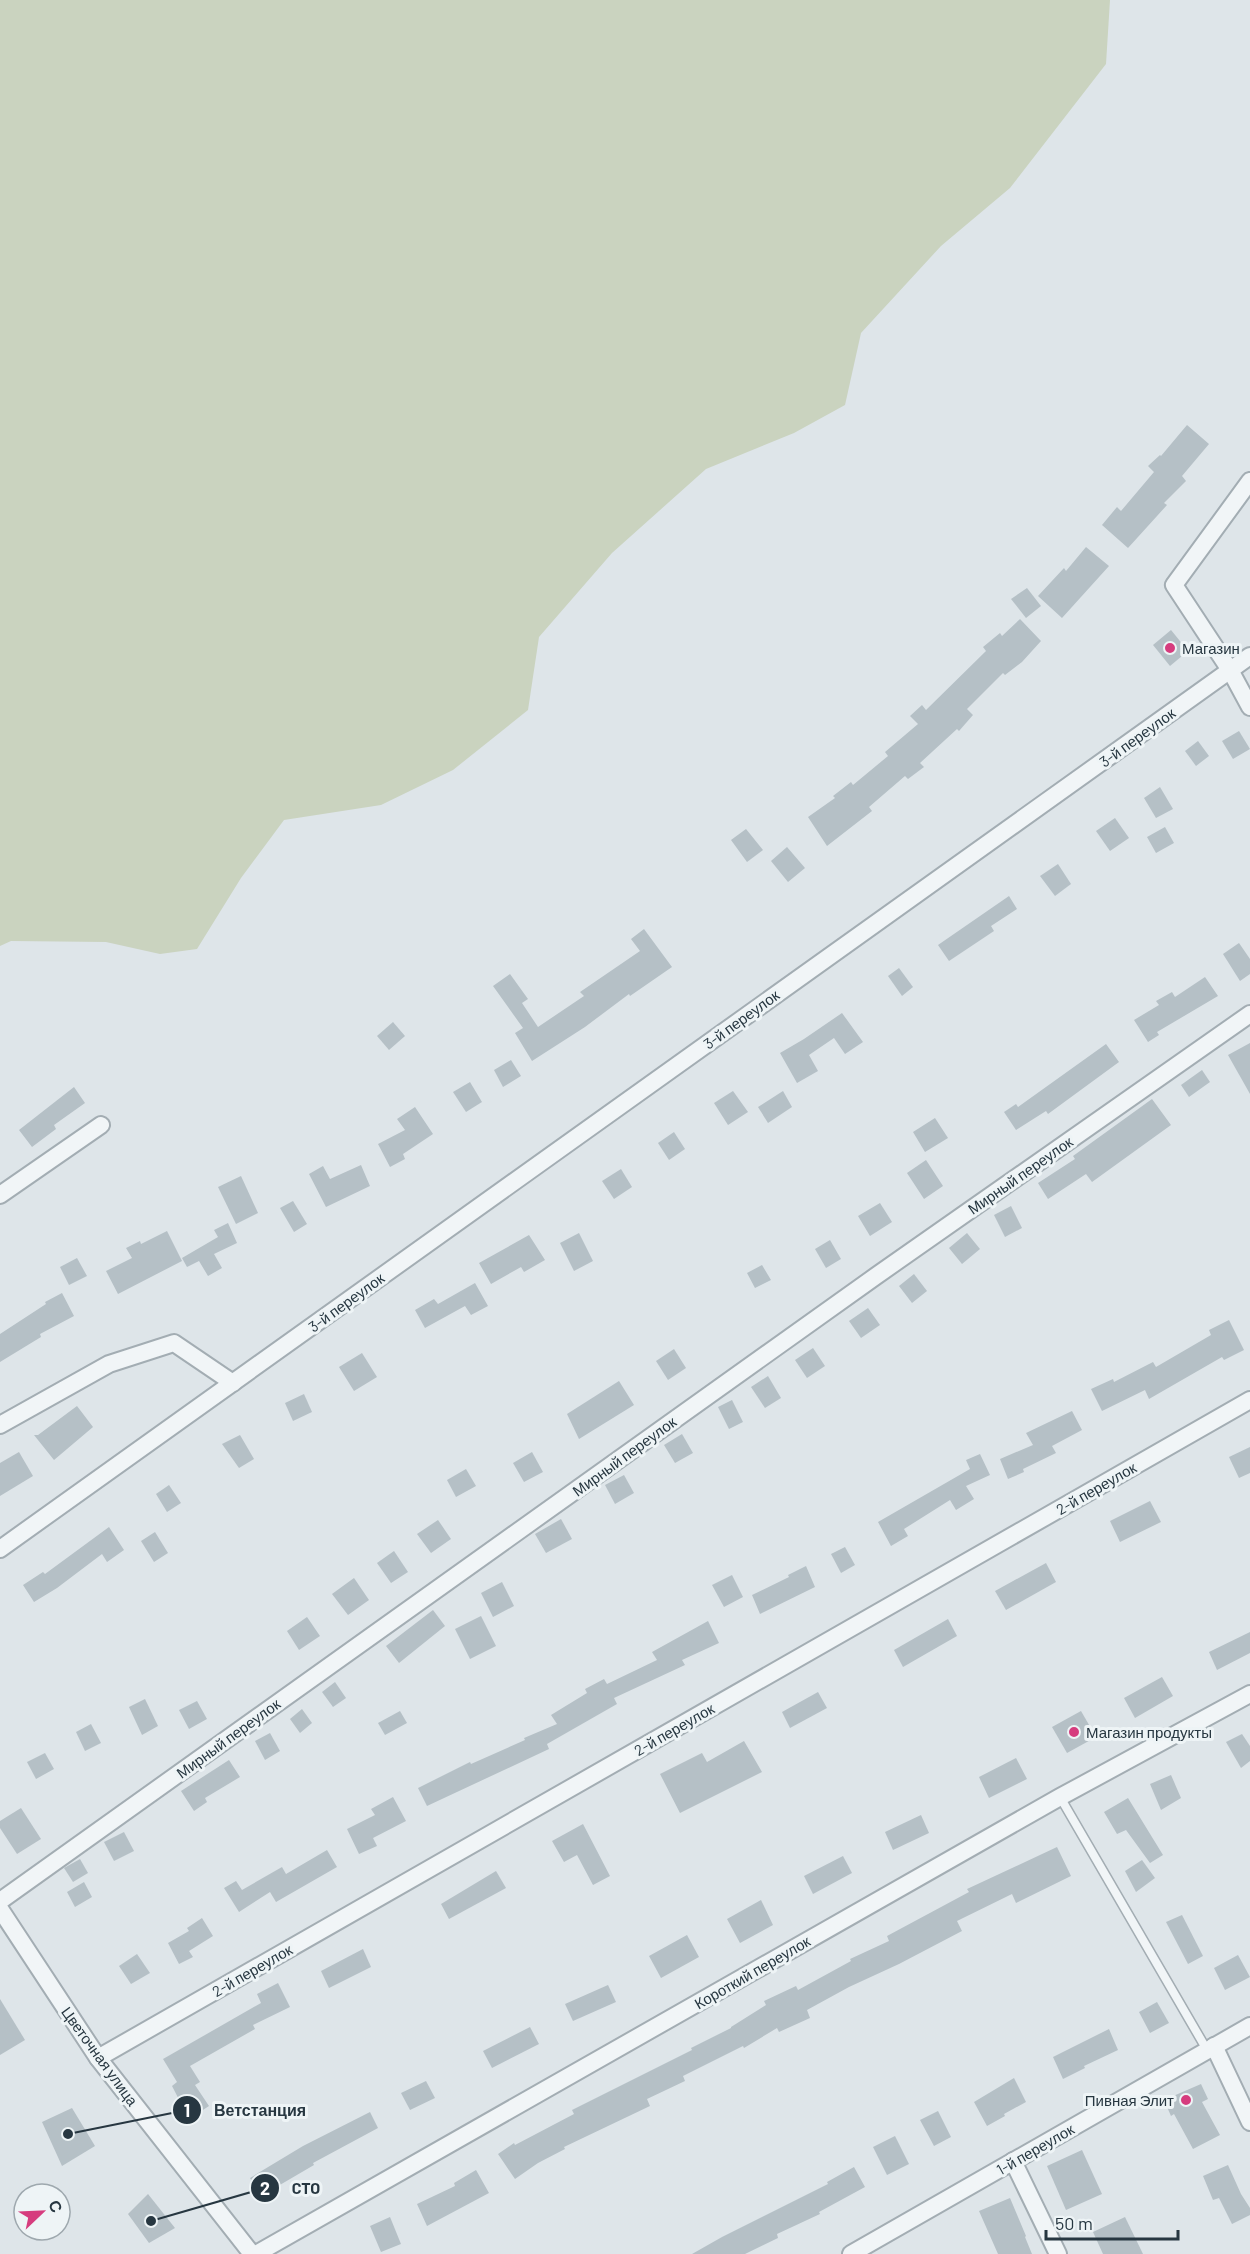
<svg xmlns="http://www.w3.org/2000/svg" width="1250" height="2254" font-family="Barlow,sans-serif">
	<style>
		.green { fill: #cad3bf }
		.building { fill: #b5c0c6 }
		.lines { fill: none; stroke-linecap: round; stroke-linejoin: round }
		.lane-casing { stroke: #a3adb3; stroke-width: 11 }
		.street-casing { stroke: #a3adb3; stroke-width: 20 }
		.lane { stroke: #f1f5f7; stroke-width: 8 }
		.street { stroke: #f1f5f7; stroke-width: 16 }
		.poi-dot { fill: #d63c7e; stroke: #eef4f6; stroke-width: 2 }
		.labels { text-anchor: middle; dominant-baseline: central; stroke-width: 6; stroke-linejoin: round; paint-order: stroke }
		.poi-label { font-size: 15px; fill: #273741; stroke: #eef4f6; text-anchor: start }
		.street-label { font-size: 15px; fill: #273741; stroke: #eef4f6 }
		.leader { fill: none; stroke: #273741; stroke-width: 2 }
		.callout-dot { fill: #273741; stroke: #eef4f6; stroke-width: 2 }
		.mark-label { font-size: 18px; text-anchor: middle; font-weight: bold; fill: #fff }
		.callout-label { font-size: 16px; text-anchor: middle; font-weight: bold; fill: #273741; stroke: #eef4f6; stroke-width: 6; stroke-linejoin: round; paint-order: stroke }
	</style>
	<rect width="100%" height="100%" fill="#dee5e9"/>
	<polygon class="green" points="0,0 1110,0 1106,64 1010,188 941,246 861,333 845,405 794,433 706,469 612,553 539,637 528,710 453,770 381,805 284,820 241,878 197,949 160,954 106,942 11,941 0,946"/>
	<g class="building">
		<polygon points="1187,425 1209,444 1182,476 1186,481 1164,503 1167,505 1128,548 1102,525 1117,507 1121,511 1154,472 1148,466 1160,455 1161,456"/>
		<polygon points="1086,547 1109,566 1062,618 1038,596 1064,568 1066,571"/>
		<polygon points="1027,588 1041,606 1026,618 1011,599"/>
		<polygon points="1020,619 1041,641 1022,662 1005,675 1003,673 967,709 973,715 959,731 957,729 920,763 924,767 908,779 905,776 869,807 872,811 827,846 808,817 835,798 833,796 851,782 853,785 888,756 885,752 918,724 910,716 922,705 926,710 986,651 983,647 1000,633 1002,636"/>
		<polygon points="1171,630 1188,651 1170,666 1153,645"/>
		<polygon points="1239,731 1250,749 1233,759 1222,741"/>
		<polygon points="1198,741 1209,756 1196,766 1185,751"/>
		<polygon points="1160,787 1173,809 1156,818 1144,798"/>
		<polygon points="1115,818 1129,838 1110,851 1096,831"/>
		<polygon points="1165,827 1174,843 1156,853 1147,837"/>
		<polygon points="746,829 763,850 747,862 731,840"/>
		<polygon points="787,847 805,868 788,882 771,861"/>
		<polygon points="1058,864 1071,884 1055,896 1040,876"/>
		<polygon points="1009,896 1017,909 991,926 994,931 949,961 938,945"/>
		<polygon points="644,929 672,967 630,996 629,994 585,1027 532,1061 515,1033 523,1028 493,986 510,974 528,999 522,1003 538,1027 584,996 580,992 640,951 631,939"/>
		<polygon points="1239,943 1250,959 1250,974 1240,981 1223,954"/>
		<polygon points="899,968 913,987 902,996 888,976"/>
		<polygon points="1205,977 1218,996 1157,1032 1159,1035 1148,1042 1134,1020 1159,1005 1156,1001 1172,992 1175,997"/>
		<polygon points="842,1013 863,1042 845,1054 834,1038 809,1055 818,1071 797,1083 780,1053 804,1039"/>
		<polygon points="393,1022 405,1036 389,1050 377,1036"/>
		<polygon points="1250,1043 1250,1094 1228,1055"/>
		<polygon points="1106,1044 1119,1062 1048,1114 1046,1111 1016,1130 1004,1112 1016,1104 1018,1107"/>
		<polygon points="511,1060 521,1076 503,1087 494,1070"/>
		<polygon points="1202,1070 1210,1082 1189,1097 1181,1085"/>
		<polygon points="470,1082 482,1102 466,1112 453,1092"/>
		<polygon points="74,1087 85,1103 54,1125 56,1129 32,1147 19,1130"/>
		<polygon points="733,1091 748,1112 728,1125 714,1103"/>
		<polygon points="783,1091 792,1107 768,1123 758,1107"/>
		<polygon points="1152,1099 1171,1125 1092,1182 1086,1174 1048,1199 1038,1183 1075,1159 1073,1156"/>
		<polygon points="415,1107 433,1134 403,1154 405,1159 390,1167 378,1144 405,1130 397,1119"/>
		<polygon points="935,1118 948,1138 925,1152 913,1132"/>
		<polygon points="674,1132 685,1149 669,1160 658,1143"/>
		<polygon points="926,1160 943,1186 924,1199 907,1173"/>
		<polygon points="361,1165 370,1186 326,1207 309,1174 323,1166 330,1179"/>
		<polygon points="621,1169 632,1187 614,1199 602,1181"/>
		<polygon points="241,1176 258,1213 236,1224 218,1187"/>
		<polygon points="293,1201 307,1224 294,1232 280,1208"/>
		<polygon points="880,1203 892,1222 870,1236 858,1216"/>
		<polygon points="1011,1206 1022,1228 1005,1237 994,1215"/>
		<polygon points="228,1223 237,1243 214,1254 222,1268 208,1276 199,1261 187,1267 182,1258 218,1237 214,1230"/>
		<polygon points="167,1231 182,1261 118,1294 106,1271 132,1258 126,1248 140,1241 141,1244"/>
		<polygon points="579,1233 593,1261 574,1271 560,1243"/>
		<polygon points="967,1233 980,1249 962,1264 949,1248"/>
		<polygon points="529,1235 545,1260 524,1272 521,1267 491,1284 479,1263"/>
		<polygon points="830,1240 841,1259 826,1268 815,1249"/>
		<polygon points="77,1258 87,1276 69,1285 60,1267"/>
		<polygon points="762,1265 771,1280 755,1288 747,1273"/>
		<polygon points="914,1274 927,1291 912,1303 899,1286"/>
		<polygon points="475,1283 488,1306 471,1315 465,1306 425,1328 415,1310 434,1299 438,1304"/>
		<polygon points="62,1293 74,1316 40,1334 41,1337 0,1362 0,1334 46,1304 45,1302"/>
		<polygon points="868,1308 880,1325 861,1338 849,1321"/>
		<polygon points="1229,1320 1244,1350 1224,1360 1222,1357 1149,1399 1145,1390 1102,1411 1091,1389 1113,1379 1114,1382 1153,1362 1156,1367 1211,1335 1209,1330"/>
		<polygon points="813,1348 825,1366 807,1378 795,1360"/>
		<polygon points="674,1349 686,1368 668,1380 656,1361"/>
		<polygon points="362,1353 377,1377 354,1391 339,1367"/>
		<polygon points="768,1376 781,1398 765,1408 751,1387"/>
		<polygon points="619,1381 634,1405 579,1439 567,1414"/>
		<polygon points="304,1394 312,1412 293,1421 285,1403"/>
		<polygon points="732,1400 743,1422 729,1429 718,1407"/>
		<polygon points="77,1406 93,1427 54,1460 34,1435 38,1435"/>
		<polygon points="1072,1411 1082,1430 1052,1446 1056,1453 1023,1469 1024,1472 1008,1479 1000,1459 1033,1445 1026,1433"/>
		<polygon points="682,1434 693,1453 675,1463 664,1445"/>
		<polygon points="240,1435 254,1459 239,1468 222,1444"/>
		<polygon points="1250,1447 1250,1473 1239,1478 1229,1457"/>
		<polygon points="19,1452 33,1476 0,1496 0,1463"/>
		<polygon points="532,1452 543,1472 524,1482 513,1463"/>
		<polygon points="980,1454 990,1475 966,1486 974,1499 956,1510 950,1500 904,1529 908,1536 891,1546 878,1522 970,1469 966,1460"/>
		<polygon points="466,1469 476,1486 456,1497 447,1480"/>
		<polygon points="624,1475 634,1493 615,1504 605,1485"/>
		<polygon points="169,1485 181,1503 167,1512 156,1494"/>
		<polygon points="1150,1501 1161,1522 1120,1542 1110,1521"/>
		<polygon points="561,1519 572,1539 546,1553 535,1534"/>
		<polygon points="438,1520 451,1539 431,1553 417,1534"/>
		<polygon points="109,1527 124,1550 107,1562 102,1554 57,1588 34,1602 23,1585 43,1572 45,1574"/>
		<polygon points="155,1532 168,1553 154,1562 141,1541"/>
		<polygon points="845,1547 855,1565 841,1573 831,1554"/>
		<polygon points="394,1551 408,1572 391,1583 377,1563"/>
		<polygon points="1046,1563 1056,1582 1006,1610 995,1591"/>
		<polygon points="806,1566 815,1587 760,1614 752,1595 789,1577 788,1575"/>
		<polygon points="732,1575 743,1597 724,1607 712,1585"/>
		<polygon points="354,1578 369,1600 348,1615 332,1594"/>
		<polygon points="502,1582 514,1606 493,1617 481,1593"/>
		<polygon points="433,1610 445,1626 399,1663 386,1646"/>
		<polygon points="481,1616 496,1646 470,1659 455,1629"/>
		<polygon points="307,1617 320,1636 299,1650 287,1631"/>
		<polygon points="948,1619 957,1636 903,1667 894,1650"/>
		<polygon points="708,1621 719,1643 682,1660 685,1665 614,1698 617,1704 547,1744 549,1749 427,1806 418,1788 470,1762 471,1764 525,1740 524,1738 557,1724 551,1715 587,1693 585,1689 604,1679 607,1684 657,1660 652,1652"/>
		<polygon points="1250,1632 1250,1653 1217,1670 1209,1652"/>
		<polygon points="1162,1677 1173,1696 1135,1718 1124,1698"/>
		<polygon points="335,1682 346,1698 333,1707 322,1692"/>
		<polygon points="818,1692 827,1708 790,1728 782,1712"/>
		<polygon points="145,1699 158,1726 142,1735 129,1707"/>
		<polygon points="197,1701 207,1719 189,1729 179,1710"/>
		<polygon points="302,1709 312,1723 300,1733 290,1719"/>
		<polygon points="400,1711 407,1723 385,1735 378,1723"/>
		<polygon points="1081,1711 1096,1737 1067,1753 1052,1727"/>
		<polygon points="91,1724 101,1743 85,1751 76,1732"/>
		<polygon points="270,1733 280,1751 265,1760 255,1741"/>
		<polygon points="1242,1734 1250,1746 1250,1761 1241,1768 1226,1742"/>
		<polygon points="744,1741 762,1772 680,1813 660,1774 702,1753 707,1762"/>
		<polygon points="45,1753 54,1769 36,1779 27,1762"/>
		<polygon points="1016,1758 1027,1779 989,1798 979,1777"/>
		<polygon points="229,1760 240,1777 205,1798 207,1802 194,1811 181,1791"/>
		<polygon points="1171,1775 1181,1798 1161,1810 1150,1784"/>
		<polygon points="393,1797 406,1821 373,1838 377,1846 359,1854 347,1829 375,1815 371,1809"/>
		<polygon points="1128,1798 1163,1855 1150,1863 1126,1830 1117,1834 1104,1812"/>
		<polygon points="21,1808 41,1839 17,1854 0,1828 0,1821"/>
		<polygon points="921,1815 929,1833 893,1850 885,1832"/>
		<polygon points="583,1824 610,1876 593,1885 577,1855 564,1862 552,1841"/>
		<polygon points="124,1832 134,1851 114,1861 104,1842"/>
		<polygon points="1057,1847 1071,1876 1016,1903 1012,1894 957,1921 962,1931 899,1964 849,1987 807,2010 810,2018 779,2032 777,2028 744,2048 743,2046 683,2076 685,2081 647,2099 650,2106 564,2147 565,2149 538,2163 515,2179 498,2154 514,2143 515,2145 574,2114 572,2110 692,2050 691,2048 731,2028 731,2027 766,2005 764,2001 796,1986 798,1990 851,1961 850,1959 889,1941 887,1936 969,1892 967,1889"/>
		<polygon points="327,1850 337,1867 276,1902 270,1892 239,1912 224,1888 236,1881 242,1890 282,1867 286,1874"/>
		<polygon points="843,1856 852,1873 813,1894 804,1876"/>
		<polygon points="80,1859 88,1873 73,1882 64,1868"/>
		<polygon points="1142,1860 1155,1878 1136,1892 1125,1871"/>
		<polygon points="496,1871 506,1888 449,1919 441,1904"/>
		<polygon points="84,1882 92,1897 75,1907 67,1892"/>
		<polygon points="761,1900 773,1925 740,1943 727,1919"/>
		<polygon points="1182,1915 1203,1956 1188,1964 1166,1922"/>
		<polygon points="202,1918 213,1936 189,1951 193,1957 179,1964 168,1943 189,1931 187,1928"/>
		<polygon points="687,1935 699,1957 661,1978 649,1956"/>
		<polygon points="363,1949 371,1967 329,1988 321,1971"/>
		<polygon points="137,1954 150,1973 131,1984 119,1966"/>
		<polygon points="1238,1955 1250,1977 1225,1990 1214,1968"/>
		<polygon points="278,1983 290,2007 253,2025 255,2029 190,2066 200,2082 195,2085 209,2106 189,2119 172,2086 177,2082 163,2059 261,2003 257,1994"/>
		<polygon points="608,1985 616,2002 573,2021 565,2004"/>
		<polygon points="0,1999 25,2040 0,2055"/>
		<polygon points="1157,2002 1169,2023 1150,2033 1139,2012"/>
		<polygon points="530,2027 539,2044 492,2068 483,2051"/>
		<polygon points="1109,2029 1118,2050 1084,2066 1085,2068 1063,2079 1053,2057"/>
		<polygon points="1014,2078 1026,2102 1004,2114 1005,2116 987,2126 974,2102"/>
		<polygon points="426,2081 435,2098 410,2110 401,2093"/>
		<polygon points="1201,2084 1208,2099 1202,2102 1220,2135 1193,2149 1174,2114 1171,2116 1164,2100"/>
		<polygon points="72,2108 95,2146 62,2166 42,2122"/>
		<polygon points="938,2111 951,2137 934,2146 920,2120"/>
		<polygon points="370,2112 378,2128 313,2163 314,2165 261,2196 250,2178 303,2146"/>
		<polygon points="895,2136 909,2164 887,2175 873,2147"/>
		<polygon points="1082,2150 1102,2194 1066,2210 1047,2166"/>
		<polygon points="1228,2165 1241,2194 1250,2208 1250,2215 1232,2224 1219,2198 1213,2200 1203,2176"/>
		<polygon points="854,2167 865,2187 819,2212 820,2214 777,2234 778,2238 745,2254 692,2254 722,2237 828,2184 827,2182"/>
		<polygon points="476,2170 489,2193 427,2226 417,2204 455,2186 454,2183"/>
		<polygon points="148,2194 175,2228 149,2243 128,2214"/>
		<polygon points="1010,2198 1026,2236 1025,2237 1032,2254 998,2254 979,2211"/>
		<polygon points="390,2217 401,2244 381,2252 370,2226"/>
		<polygon points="1125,2217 1143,2254 1103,2254 1093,2232"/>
	</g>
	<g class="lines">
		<defs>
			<polyline id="lane" points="1060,1797 1207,2050"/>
			<g id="street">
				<polyline points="1250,481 1174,585 1230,670 1250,707"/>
				<polyline points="0,1195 101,1125"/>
				<polyline points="0,1425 109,1364 174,1343 233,1383"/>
				<polyline points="0,1549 1250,656"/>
				<polyline points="0,1901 876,1276 1250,1014"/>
				<polyline points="0,1909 98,2058 252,2254"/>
				<polyline points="1214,2046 1250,2122"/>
				<polyline points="98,2058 1250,1400"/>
				<polyline points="1013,2161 1058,2254"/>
				<polyline points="256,2254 1060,1797 1250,1694"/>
				<polyline points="851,2254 1250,2026"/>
			</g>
		</defs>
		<use href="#lane" class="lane-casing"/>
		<use href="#street" class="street-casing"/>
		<use href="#lane" class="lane"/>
		<use href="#street" class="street"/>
	</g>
	<g class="poi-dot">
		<circle cx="1170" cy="648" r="6"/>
		<circle cx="1074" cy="1732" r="6"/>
		<circle cx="1186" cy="2100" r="6"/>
	</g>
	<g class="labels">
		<g class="poi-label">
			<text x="1182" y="648">Магазин</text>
			<text x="1086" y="1732">Магазин продукты</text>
			<text x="1174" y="2100" text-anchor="end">Пивная Элит</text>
		</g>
		<g class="street-label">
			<text transform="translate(1137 737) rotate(-36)">3-й переулок</text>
			<text transform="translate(741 1019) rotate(-36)">3-й переулок</text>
			<text transform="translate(1020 1175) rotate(-35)">Мирный переулок</text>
			<text transform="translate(346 1302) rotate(-36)">3-й переулок</text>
			<text transform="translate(624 1456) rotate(-36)">Мирный переулок</text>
			<text transform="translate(1096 1488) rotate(-30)">2-й переулок</text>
			<text transform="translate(674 1729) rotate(-30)">2-й переулок</text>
			<text transform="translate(228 1738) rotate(-36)">Мирный переулок</text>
			<text transform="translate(252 1970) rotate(-30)">2-й переулок</text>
			<text transform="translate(752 1972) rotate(-30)">Короткий переулок</text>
			<text transform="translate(100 2056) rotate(54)">Цветочная улица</text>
			<text transform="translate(1035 2149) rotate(-30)">1-й переулок</text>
		</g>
	</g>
	<path class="leader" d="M68 2134L187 2110M151 2221L265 2188"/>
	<g class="callout-dot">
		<circle cx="68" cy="2134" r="6"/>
		<circle cx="151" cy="2221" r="6"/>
		<circle cx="187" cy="2110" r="15"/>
		<circle cx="265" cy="2188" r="15"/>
	</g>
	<g class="mark-label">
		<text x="187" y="2117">1</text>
		<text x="265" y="2195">2</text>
	</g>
	<g class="callout-label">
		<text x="260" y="2116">Ветстанция</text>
		<text x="306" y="2194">CTO</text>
	</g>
	<g transform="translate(42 2212) rotate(67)"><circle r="28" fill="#eef4f6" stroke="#9ea8ae" stroke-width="1.5"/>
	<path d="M0-4.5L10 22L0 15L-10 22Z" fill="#d63c7e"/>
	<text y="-9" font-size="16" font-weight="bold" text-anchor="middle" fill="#273741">С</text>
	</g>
	<path d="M1046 2230v9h132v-9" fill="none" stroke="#273741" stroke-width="3"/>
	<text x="1055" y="2230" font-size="18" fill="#273741" stroke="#eef4f6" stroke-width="4.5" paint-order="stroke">50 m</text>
</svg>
